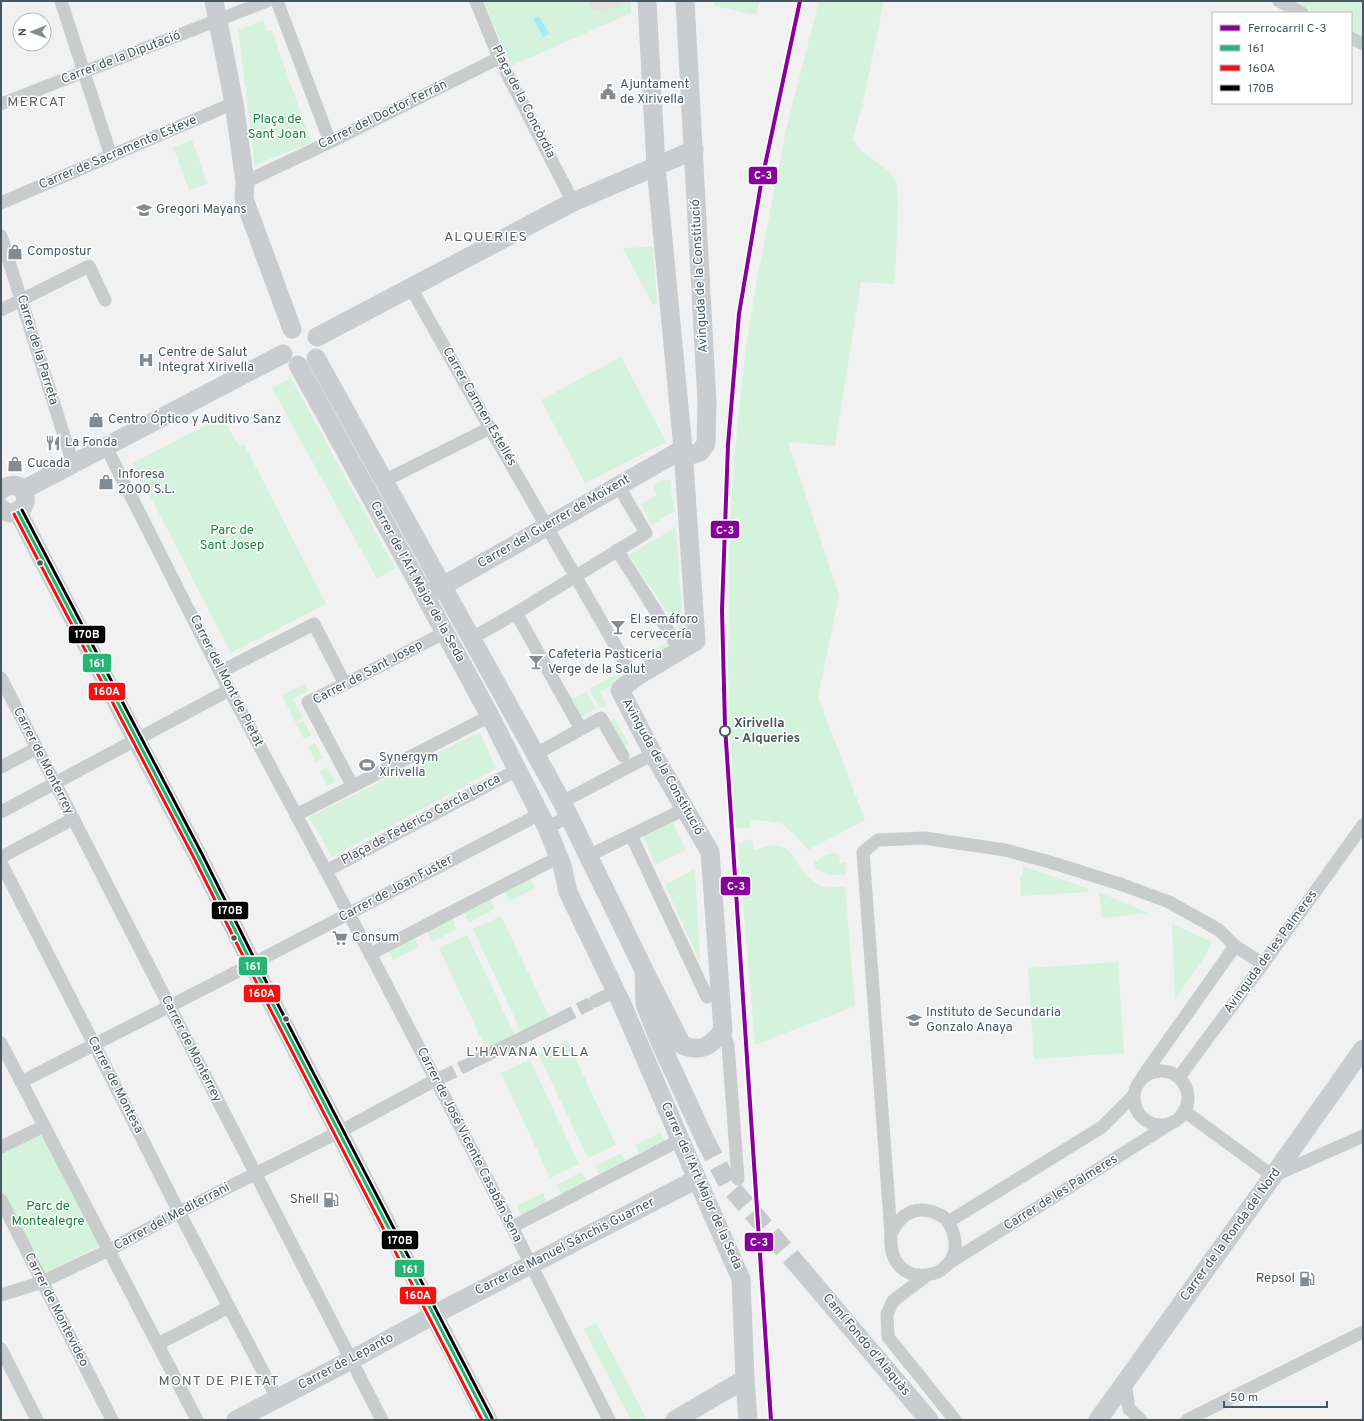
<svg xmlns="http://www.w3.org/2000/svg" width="1364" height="1421" font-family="Overpass,sans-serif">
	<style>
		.green { fill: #d4f2dc }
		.sand { fill: #e5e2dd }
		.water { fill: #a7ebf1 }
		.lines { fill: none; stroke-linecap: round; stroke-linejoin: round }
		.street-tunnel { stroke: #c6cacc; stroke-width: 13; stroke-dasharray: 13 6; stroke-linecap: butt }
		.secondary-tunnel { stroke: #c6cacc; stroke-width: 19; stroke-dasharray: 19 10; stroke-linecap: butt }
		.street { stroke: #c8cccd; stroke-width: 13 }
		.secondary { stroke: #c9cdcf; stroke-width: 19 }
		.bus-1-casing { stroke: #fff; stroke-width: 6 }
		.bus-2-casing { stroke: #fff; stroke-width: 6 }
		.bus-3-casing { stroke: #fff; stroke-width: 6 }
		.bus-1 { stroke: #28b473; stroke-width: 3 }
		.bus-2 { stroke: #f51111; stroke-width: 3 }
		.bus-3 { stroke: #000; stroke-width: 3 }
		.rail-1-casing { stroke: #fff; stroke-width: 7 }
		.rail-1 { stroke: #870099; stroke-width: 4 }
		.bus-dot { fill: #47565f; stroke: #fff; stroke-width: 1.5 }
		.stop-dot { fill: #fff; stroke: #47565f; stroke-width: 2 }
		.labels { text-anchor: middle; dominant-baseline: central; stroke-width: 3; stroke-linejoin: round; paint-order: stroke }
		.street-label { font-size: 13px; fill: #47565f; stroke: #fff }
		.poi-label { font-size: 13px; fill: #47565f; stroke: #fff; text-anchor: start }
		.park-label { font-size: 13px; fill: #12853c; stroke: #fff }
		.stop-label { font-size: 13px; font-weight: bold; fill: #47565f; stroke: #fff; text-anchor: start }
		.neighbourhood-label { font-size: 14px; letter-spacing: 1px; fill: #5c6165; stroke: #fff }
		.line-badge { stroke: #fff; stroke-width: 1.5 }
		.badge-label { font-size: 11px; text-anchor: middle; font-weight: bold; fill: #fff }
	</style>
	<rect width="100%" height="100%" fill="#f1f1f1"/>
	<g class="green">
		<polygon points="484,1 631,1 631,13 511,66"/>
		<polygon points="715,1 759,1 756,15 714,6"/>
		<polygon points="819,1 884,1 862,107 852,140 864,153 889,171 897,184 898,202 895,284 861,282 835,446 788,442 839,595 818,697 865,820 808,850 796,836 782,824 768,821 751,820 751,828 736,828 730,732 728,667 730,524 735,449 745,354 757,279 786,130"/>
		<polygon points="1292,1 1363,1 1363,36 1351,30 1351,13 1316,13"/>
		<polygon points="263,20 267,31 272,30 311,143 255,165 238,30"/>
		<polygon points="192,140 207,184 189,190 173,147"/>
		<polygon points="653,247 657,303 653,305 623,248"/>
		<polygon points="621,357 666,442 585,483 541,400"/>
		<polygon points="291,378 395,568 377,579 272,388"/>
		<polygon points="222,417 239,446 244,444 326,604 231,653 133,463"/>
		<polygon points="670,479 674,511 652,525 641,504 657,495 653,485 662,481"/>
		<polygon points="676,527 683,631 683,635 629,555"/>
		<polygon points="668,642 673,651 645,666 640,658"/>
		<polygon points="618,673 621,680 600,692 607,705 600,708 589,689"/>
		<polygon points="305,684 308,691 293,699 303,718 295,722 282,695"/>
		<polygon points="586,692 596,709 581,717 571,700"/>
		<polygon points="614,718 629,744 622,748 608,723"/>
		<polygon points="304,721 311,735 304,739 296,724"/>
		<polygon points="480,732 496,769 332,857 309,817"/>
		<polygon points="315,743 322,758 316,762 308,747"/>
		<polygon points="327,767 335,782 327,786 320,771"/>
		<polygon points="671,819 686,850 656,864 641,833"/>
		<path d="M752 839 754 850C798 834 789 865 815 882 817 883 820 886 823 887 830 888 838 887 845 887L855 1006 755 1045 738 843Z"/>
		<polygon points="833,853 839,854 840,863 846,862 845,875 830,875 817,870 814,863 824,856"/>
		<polygon points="1023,866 1089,889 1088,892 1021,896 1020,876 1023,875"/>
		<polygon points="695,869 700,962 665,885"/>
		<polygon points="530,878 535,888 510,901 505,892"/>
		<polygon points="1099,892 1148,913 1102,918"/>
		<polygon points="490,899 495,909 469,922 464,912"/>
		<polygon points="501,916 551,1020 522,1034 473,929"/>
		<polygon points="452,919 457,929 432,942 427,932"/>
		<polygon points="1172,924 1212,942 1204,958 1175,999"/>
		<polygon points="467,935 517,1039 488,1053 439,948"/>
		<polygon points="414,937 419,947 393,960 388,950"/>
		<polygon points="1118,962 1124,1053 1034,1059 1028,968"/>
		<polygon points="567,1040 616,1145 588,1158 538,1054"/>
		<polygon points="530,1060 579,1164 550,1178 501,1073"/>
		<polygon points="40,1131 99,1246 44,1274 1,1189 1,1151"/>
		<polygon points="661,1132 665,1142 640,1155 635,1145"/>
		<polygon points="621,1153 626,1162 600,1175 595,1166"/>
		<polygon points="582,1172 587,1181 562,1195 557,1185"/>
		<polygon points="543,1193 547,1203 522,1216 517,1206"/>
		<polygon points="596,1323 646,1418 641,1420 631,1420 584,1329"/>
	</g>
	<polygon class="sand" points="588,1 630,1 602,12 593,9"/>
	<polygon class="water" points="539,16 549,34 543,37 533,19"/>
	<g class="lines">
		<g class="street-tunnel">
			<polyline points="562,1018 595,1001"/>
			<polyline points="443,1077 475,1061"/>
		</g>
		<polyline class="secondary-tunnel" points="705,1140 728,1184 802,1270"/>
		<g class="street">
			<polyline points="61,1 111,156"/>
			<polyline points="277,1 330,142"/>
			<polyline points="476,1 499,58 573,202"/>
			<polyline points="1279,1 1302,13"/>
			<polyline points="1351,38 1363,44"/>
			<polyline points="1,104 267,1"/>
			<polyline points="245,182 330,142 499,58"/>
			<polyline points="1,203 234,103"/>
			<polyline points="1,236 73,464"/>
			<polyline points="411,288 490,428 634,678"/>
			<polyline points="1,310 89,266 105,300"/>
			<polyline points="106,447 220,672 374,961 512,1227 609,1420"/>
			<polyline points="384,481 490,428"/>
			<polyline points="617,550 676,643 685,639"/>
			<polyline points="516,613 646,533 618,485"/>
			<polyline points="472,638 516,613 581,729 601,718 623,756"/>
			<polyline points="220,672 314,624 345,684"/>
			<polyline points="1,678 382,1420"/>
			<polyline points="536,754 581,729"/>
			<polyline points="1,767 37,748"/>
			<polyline points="352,785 308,702 345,684 444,633"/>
			<polyline points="562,802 653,754"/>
			<polyline points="1,812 229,690"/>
			<polyline points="296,815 490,716"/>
			<polyline points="547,828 569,816"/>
			<polyline points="631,835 685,809"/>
			<polyline points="588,856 631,835 707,997"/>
			<polyline points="1,857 73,819"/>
			<polyline points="1,863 94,1044 179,1212 277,1398"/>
			<polyline points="326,871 517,770"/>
			<polyline points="370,954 559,857"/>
			<polyline points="595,1001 616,991"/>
			<polyline points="723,1031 728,1045 738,1179"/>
			<polyline points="1,1043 197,1420"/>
			<polyline points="475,1061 562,1018"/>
			<circle cx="1161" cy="1098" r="27"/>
			<polyline points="1143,1076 1235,946"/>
			<polyline points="1179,1077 1263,964 1363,825"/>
			<polyline points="21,1082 252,964 540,814"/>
			<polyline points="1184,1111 1273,1176 1363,1136"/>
			<polyline points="1,1147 44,1126"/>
			<polyline points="1,1200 112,1420"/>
			<polyline points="948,1222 1102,1127 1133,1096"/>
			<polyline points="512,1227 680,1140"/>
			<path d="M891 1234C901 1212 919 1203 942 1216 949 1220 952 1228 954 1236 966 1281 886 1296 891 1234L863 852 878 840 924 838 1005 850 1050 862 1123 885 1169 902 1219 930 1235 946 1263 964"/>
			<polyline points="949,1263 1173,1122"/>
			<polyline points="926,1276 893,1301 887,1314 888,1337 955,1420"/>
			<polyline points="1,1295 42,1282 109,1250 179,1212 339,1132 441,1077"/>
			<polyline points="158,1344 229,1307"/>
			<polyline points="1,1349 37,1420"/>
			<polyline points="1125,1383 1129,1409 1141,1420"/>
			<polyline points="1187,1420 1363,1332"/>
		</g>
		<g class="secondary">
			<polyline points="214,1 234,103 245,182 244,199 292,329"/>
			<polyline points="647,1 656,166 683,449 691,455 700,452 706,444 707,402 685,1"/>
			<polyline points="317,337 573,202 694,150"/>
			<polyline points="316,358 562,802 644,970 645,1004 659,1040 705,1140"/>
			<polyline points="298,365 418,583 490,716 547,828 562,865 568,892 621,1002 697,1179 741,1279 745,1379 748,1420"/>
			<path d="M1 490C22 473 36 506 15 512 10 514 5 512 1 508"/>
			<polyline points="23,490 283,354"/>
			<polyline points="18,512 136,739 199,858 252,964 488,1420"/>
			<path d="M425 596 683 449 696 641 634 678 620 690 653 754 710 852 723 1031C710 1046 702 1053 682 1045L644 970"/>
			<polyline points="802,1270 929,1420"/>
			<polyline points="236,1420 351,1360 439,1312 697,1179"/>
			<polyline points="675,1420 745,1379"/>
			<polyline points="1098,1420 1273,1176 1363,1049"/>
		</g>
		<defs>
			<polyline id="bus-1" points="18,512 199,858 252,964 488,1420"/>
			<polyline id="bus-2" points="14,514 195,860 248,966 482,1420"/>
			<polyline id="bus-3" points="22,510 203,856 256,962 492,1418"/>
		</defs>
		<use href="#bus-1" class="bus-1-casing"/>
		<use href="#bus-2" class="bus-2-casing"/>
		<use href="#bus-3" class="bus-3-casing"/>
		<use href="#bus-1" class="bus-1"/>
		<use href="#bus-2" class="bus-2"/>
		<use href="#bus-3" class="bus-3"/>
		<defs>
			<polyline id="rail-1" points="771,1420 725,726 722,610 728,445 739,314 761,184 800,1"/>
		</defs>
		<use href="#rail-1" class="rail-1-casing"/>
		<use href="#rail-1" class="rail-1"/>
	</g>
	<defs>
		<symbol id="civic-bare" viewBox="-9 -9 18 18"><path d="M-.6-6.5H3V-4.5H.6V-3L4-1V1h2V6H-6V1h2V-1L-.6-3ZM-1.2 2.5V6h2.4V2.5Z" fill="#828c92" stroke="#fff" stroke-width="2.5" paint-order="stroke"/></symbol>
		<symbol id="school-bare" viewBox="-9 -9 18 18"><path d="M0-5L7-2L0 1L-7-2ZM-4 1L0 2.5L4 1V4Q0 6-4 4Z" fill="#828c92" stroke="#fff" stroke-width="2.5" paint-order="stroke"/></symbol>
		<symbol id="shop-bare" viewBox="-9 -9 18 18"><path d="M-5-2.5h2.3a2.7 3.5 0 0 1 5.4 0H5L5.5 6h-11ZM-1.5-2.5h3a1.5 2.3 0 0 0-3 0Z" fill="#828c92" stroke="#fff" stroke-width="2.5" paint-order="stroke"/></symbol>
		<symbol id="hospital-bare" viewBox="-9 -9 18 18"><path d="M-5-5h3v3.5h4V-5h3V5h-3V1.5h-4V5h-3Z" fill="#828c92" stroke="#fff" stroke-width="2.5" paint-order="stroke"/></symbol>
		<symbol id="restaurant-bare" viewBox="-9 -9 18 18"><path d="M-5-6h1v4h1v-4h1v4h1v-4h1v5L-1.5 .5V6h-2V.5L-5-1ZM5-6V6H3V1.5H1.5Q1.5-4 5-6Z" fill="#828c92" stroke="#fff" stroke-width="2.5" paint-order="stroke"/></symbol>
		<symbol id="bar-bare" viewBox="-9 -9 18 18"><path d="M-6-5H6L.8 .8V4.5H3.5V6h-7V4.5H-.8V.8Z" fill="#828c92" stroke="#fff" stroke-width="2.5" paint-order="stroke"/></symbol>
		<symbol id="stadium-bare" viewBox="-9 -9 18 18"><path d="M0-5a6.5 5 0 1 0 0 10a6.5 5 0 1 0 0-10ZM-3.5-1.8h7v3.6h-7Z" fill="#828c92" stroke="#fff" stroke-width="2.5" paint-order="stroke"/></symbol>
		<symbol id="supermarket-bare" viewBox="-9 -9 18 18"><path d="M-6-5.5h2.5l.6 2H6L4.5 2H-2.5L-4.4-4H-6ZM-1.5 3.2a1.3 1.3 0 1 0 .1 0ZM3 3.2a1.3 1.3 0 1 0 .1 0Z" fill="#828c92" stroke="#fff" stroke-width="2.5" paint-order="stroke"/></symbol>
		<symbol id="fuel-bare" viewBox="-9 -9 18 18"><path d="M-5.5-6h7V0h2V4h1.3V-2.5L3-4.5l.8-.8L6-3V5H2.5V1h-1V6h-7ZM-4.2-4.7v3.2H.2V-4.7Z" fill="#828c92" stroke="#fff" stroke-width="2.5" paint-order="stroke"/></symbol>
	</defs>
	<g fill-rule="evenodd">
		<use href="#civic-bare" x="597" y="81" width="22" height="22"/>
		<use href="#school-bare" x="133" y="199" width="22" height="22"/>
		<use href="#shop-bare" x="4" y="241" width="22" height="22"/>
		<use href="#hospital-bare" x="135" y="349" width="22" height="22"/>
		<use href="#shop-bare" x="85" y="409" width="22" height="22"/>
		<use href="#restaurant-bare" x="42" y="432" width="22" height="22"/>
		<use href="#shop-bare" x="4" y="453" width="22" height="22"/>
		<use href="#shop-bare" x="95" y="471" width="22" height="22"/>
		<use href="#bar-bare" x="607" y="616" width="22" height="22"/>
		<use href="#bar-bare" x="525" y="651" width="22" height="22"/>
		<use href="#stadium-bare" x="356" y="754" width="22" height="22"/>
		<use href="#supermarket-bare" x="329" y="927" width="22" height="22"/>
		<use href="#school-bare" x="903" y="1009" width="22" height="22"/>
		<use href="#fuel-bare" x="320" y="1189" width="22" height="22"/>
		<use href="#fuel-bare" x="1296" y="1268" width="22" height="22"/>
	</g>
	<g class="bus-dot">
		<circle cx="40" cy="563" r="3.5"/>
		<circle cx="234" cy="938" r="3.5"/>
		<circle cx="286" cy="1019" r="3.5"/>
	</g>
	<circle class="stop-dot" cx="725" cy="731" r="5"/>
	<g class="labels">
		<g class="street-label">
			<text transform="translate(121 58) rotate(-21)">Carrer de la Diputació</text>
			<text transform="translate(523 102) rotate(63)">Plaça de la Concòrdia</text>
			<text transform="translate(383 115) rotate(-26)">Carrer del Doctor Ferrán</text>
			<text transform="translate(118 153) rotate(-23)">Carrer de Sacramento Esteve</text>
			<text transform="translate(700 276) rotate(-93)">Avinguda de la Constitució</text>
			<text transform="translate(37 350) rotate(73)">Carrer de la Parreta</text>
			<text transform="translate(479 407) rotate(60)">Carrer Carmen Estellés</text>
			<text transform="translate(554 522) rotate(-30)">Carrer del Guerrer de Moixent</text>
			<text transform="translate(417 582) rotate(61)">Carrer de l'Art Major de la Seda</text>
			<text transform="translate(368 673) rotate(-28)">Carrer de Sant Josep</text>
			<text transform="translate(226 681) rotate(63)">Carrer del Mont de Pietat</text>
			<text transform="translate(43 761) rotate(63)">Carrer de Monterrey</text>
			<text transform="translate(662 767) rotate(61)">Avinguda de la Constitució</text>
			<text transform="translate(421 820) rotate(-28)">Plaça de Federico García Lorca</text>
			<text transform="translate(396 889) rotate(-28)">Carrer de Joan Fuster</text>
			<text transform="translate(1271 952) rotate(-54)">Avinguda de les Palmeres</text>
			<text transform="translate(191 1049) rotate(63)">Carrer de Monterrey</text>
			<text transform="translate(115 1085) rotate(63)">Carrer de Montesa</text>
			<text transform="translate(469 1145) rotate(63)">Carrer de José Vicente Casabán Sena</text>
			<text transform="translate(701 1186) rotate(66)">Carrer de l'Art Major de la Seda</text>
			<text transform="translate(1061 1193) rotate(-32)">Carrer de les Palmeres</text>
			<text transform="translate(172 1217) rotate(-28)">Carrer del Mediterrani</text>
			<text transform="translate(1231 1235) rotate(-54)">Carrer de la Ronda del Nord</text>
			<text transform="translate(565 1247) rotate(-27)">Carrer de Manuel Sánchis Guarner</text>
			<text transform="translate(56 1310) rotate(63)">Carrer de Montevideo</text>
			<text transform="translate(866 1345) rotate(50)">Camí Fondo d'Alaquàs</text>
			<text transform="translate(346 1362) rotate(-28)">Carrer de Lepanto</text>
		</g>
		<g class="poi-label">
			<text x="620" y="85">Ajuntament<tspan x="620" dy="15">de Xirivella</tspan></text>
			<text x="156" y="210">Gregori Mayans</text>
			<text x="27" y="252">Compostur</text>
			<text x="158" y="353">Centre de Salut<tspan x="158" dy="15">Integrat Xirivella</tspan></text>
			<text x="108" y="420">Centro Óptico y Auditivo Sanz</text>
			<text x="65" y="443">La Fonda</text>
			<text x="27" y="464">Cucada</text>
			<text x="118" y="475">Inforesa<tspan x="118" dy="15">2000 S.L.</tspan></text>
			<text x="630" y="620">El semáforo<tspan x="630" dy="15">cervecería</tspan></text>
			<text x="548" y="655">Cafeteria Pasticeria<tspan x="548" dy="15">Verge de la Salut</tspan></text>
			<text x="379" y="758">Synergym<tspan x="379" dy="15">Xirivella</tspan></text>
			<text x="352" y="938">Consum</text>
			<text x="926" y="1013">Instituto de Secundaria<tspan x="926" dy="15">Gonzalo Anaya</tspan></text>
			<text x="319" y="1200" text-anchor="end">Shell</text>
			<text x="1295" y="1279" text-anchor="end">Repsol</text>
		</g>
		<g class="park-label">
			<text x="277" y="120">Plaça de<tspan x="277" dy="15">Sant Joan</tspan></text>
			<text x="232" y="531">Parc de<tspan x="232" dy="15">Sant Josep</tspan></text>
			<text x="48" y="1207">Parc de<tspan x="48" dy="15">Montealegre</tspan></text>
		</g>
		<g class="stop-label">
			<text x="734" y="724">Xirivella<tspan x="734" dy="15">- Alqueries</tspan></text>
		</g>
		<g class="neighbourhood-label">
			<text x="37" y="102">MERCAT</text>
			<text x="486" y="237">ALQUERIES</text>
			<text x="528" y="1052">L'HAVANA VELLA</text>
			<text x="219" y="1381">MONT DE PIETAT</text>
		</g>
	</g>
	<g class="line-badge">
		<rect x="748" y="166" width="30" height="19" rx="4" fill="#870099"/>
		<rect x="710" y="520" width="30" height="19" rx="4" fill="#870099"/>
		<rect x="68" y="625" width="38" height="19" rx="4" fill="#000"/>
		<rect x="82" y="653" width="30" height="20" rx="4" fill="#28b473"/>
		<rect x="88" y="682" width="38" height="19" rx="4" fill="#f51111"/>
		<rect x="720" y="876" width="31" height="20" rx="4" fill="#870099"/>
		<rect x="211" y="901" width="38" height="19" rx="4" fill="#000"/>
		<rect x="238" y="956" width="30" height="20" rx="4" fill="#28b473"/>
		<rect x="243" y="984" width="38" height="19" rx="4" fill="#f51111"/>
		<rect x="381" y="1230" width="38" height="20" rx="4" fill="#000"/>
		<rect x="744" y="1232" width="30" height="20" rx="4" fill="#870099"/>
		<rect x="394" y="1259" width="31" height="19" rx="4" fill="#28b473"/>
		<rect x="399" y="1286" width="38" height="19" rx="4" fill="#f51111"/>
	</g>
	<g class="badge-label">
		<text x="763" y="179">C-3</text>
		<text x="725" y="534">C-3</text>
		<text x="87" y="638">170B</text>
		<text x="97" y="667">161</text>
		<text x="107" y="695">160A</text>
		<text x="736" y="890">C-3</text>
		<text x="230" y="914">170B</text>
		<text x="253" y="970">161</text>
		<text x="262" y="997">160A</text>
		<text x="400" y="1244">170B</text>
		<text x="759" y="1246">C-3</text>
		<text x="410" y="1273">161</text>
		<text x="418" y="1299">160A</text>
	</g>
	<rect width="1364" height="1421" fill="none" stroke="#47565f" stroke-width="4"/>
	<rect x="1212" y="12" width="140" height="92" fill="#ffffff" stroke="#b5bbbf"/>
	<rect x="1220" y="25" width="20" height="6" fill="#870099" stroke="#b5bbbf"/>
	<text x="1248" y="32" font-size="12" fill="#47565f">Ferrocarril C-3</text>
	<rect x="1220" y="45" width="20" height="6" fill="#28b473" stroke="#b5bbbf"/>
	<text x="1248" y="52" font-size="12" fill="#47565f">161</text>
	<rect x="1220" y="65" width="20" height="6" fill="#f51111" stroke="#b5bbbf"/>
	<text x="1248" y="72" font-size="12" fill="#47565f">160A</text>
	<rect x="1220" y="85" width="20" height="6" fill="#000000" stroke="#b5bbbf"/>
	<text x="1248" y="92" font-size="12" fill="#47565f">170B</text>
	<g transform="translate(32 32) rotate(269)"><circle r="19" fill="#ffffff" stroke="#b5bbbf"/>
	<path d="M0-3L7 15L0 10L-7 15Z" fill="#828c92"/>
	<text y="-6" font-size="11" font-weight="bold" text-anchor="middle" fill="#47565f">N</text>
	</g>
	<path d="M1224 1401v6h103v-6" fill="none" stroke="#47565f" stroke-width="2"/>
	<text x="1230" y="1401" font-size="12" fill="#47565f" stroke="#ffffff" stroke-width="3" paint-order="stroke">50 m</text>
</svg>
